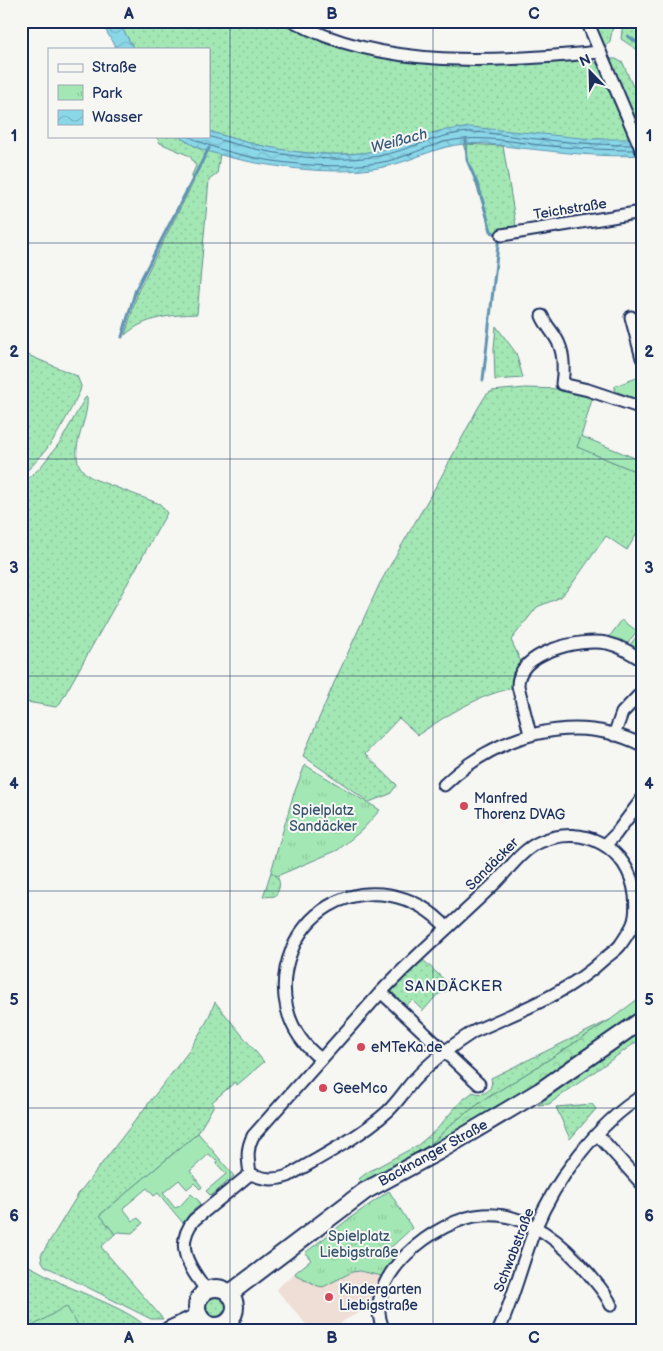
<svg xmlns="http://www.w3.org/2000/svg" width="663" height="1351" font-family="'Balsamiq Sans',sans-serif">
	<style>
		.built { fill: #eeded5 }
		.grass { fill: url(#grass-dots); stroke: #5f8c89 }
		.forest { fill: url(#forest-crowns); stroke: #5f8c89 }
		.park { fill: url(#park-tufts); stroke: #5f8c89 }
		.garden { fill: #a3e8b4; stroke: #5f8c89 }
		.water { fill: url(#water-waves); stroke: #5e94b1 }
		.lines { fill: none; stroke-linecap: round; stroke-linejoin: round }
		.shore { stroke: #477295; stroke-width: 1 }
		.stream { stroke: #5e94b1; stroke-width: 3 }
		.street-casing { stroke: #1b2f5e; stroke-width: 15 }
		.secondary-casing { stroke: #1b2f5e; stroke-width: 20 }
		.street { stroke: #f6f6f2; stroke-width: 11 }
		.secondary { stroke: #f6f6f2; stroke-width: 16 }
		.grid { fill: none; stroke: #1b2f5e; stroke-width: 1; stroke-opacity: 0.55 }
		.poi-dot { fill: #d1495b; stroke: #f6f6f2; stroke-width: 2 }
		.labels { text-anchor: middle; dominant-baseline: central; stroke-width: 4; stroke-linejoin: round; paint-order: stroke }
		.street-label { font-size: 14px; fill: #1b2f5e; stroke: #f6f6f2 }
		.poi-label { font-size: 14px; fill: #1b2f5e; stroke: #f6f6f2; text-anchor: start }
		.park-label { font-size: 14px; fill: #36546f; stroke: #f6f6f2 }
		.water-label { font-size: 15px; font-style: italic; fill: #375980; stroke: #f6f6f2 }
		.neighbourhood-label { font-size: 15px; letter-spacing: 1px; fill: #1b2f5e; stroke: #f6f6f2 }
		.neatline { fill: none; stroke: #1b2f5e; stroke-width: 2 }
		.grid-label { font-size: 16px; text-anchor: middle; font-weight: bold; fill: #1b2f5e }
	</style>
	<defs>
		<pattern id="grass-dots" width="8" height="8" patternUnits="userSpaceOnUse" patternTransform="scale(1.25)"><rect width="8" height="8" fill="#a3e8b4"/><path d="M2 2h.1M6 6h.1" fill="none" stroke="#8cc79d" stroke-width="1.8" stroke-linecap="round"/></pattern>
		<pattern id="forest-crowns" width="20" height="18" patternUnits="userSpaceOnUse" patternTransform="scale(1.25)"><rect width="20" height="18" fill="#a3e8b4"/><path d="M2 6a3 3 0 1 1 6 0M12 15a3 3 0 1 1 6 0" fill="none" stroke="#8cc79d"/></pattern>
		<pattern id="park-tufts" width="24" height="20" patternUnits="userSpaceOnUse" patternTransform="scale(1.25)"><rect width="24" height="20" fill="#a3e8b4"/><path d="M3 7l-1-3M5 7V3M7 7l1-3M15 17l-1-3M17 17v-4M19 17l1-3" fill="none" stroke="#8cc79d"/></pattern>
		<pattern id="water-waves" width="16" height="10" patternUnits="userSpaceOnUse" patternTransform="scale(1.25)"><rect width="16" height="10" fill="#8ad7e8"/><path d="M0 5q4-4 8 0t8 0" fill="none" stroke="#76b9c9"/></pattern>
	</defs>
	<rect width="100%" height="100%" fill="#f6f6f2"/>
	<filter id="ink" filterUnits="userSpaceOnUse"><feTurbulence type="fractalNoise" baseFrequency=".02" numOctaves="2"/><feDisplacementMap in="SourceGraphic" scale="10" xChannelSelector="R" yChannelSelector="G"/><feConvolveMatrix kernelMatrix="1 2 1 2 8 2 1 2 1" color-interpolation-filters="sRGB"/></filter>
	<g filter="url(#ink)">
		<polygon class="built" points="360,1271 382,1276 372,1306 345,1320 333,1330 311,1330 276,1289 295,1273 307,1281 323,1287 352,1272"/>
		<g class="grass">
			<path d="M118 21H280L325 43 347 50 390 57 591 59 598 65 630 140C586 139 541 137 497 134 482 133 452 129 440 131 421 135 404 145 385 149 329 162 262 149 209 131V49H134Z"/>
			<polygon points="591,21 614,21 610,41 607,45 603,45"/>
			<polygon points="623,21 642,21 642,53 621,39"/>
			<polygon points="610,59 616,59 623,63 633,87 642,85 642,125 638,128"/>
			<path d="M156 136H178L200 149 220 154 217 174 209 180 197 314C171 315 145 317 125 335L138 291 194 181 191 177 196 166 190 156 160 143Z"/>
			<polygon points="463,144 503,146 516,226 492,234"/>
			<polygon points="496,326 516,353 523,378 495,380 494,349"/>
			<path d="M21 352 77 376 81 386 80 391C63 425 51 450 21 476Z"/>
			<path d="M525 388 562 389 593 396 578 447 642 474V525L627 550 606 536 572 584 561 597 537 607 511 640 523 666 516 687C479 695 448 714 418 735L399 718 365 754 397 785 390 794 369 802 303 756 334 683 380 583 440 479 478 408 486 395 492 391Z"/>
			<path d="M87 397C90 426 58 460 94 479L160 504 167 513 59 705 56 707 21 701V484L39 469 61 441 85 398Z"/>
			<polygon points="640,632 642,633 642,654 629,646"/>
			<path d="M271 872C281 877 282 887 275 896L263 897Z"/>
			<path d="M421 958 453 988 437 995 423 1011 412 1000 404 1007C400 1004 395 1000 393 995 389 986 414 965 421 958Z"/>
			<polygon points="215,1002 264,1062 237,1085 235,1082 212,1102 214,1105 198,1133 100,1215 115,1234 101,1247 163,1319 151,1319 45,1266 42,1261 41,1255 79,1193 189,1051 207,1021"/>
			<path d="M610 1020 542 1064 484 1100 454 1122 431 1144 362 1184 359 1179 368 1172 418 1145 437 1129 460 1102 473 1092C484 1097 494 1090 491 1078Z"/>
			<polygon points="642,1028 642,1038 549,1104 538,1105"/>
			<polygon points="592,1104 596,1109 570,1139 556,1107"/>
			<path d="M21 1262C36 1269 49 1277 63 1284 81 1293 137 1313 146 1328V1330H21Z"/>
			<circle cx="216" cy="1307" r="12"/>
		</g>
		<polygon class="forest" points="642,996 642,1013 524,1096 400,1165 399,1163 431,1144 454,1122 484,1100 542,1064 610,1020"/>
		<g class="park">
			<polygon points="305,765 380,810 362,830 338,850 277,876 271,872 293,796"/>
			<polygon points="389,1191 412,1228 387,1251 392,1260 382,1276 360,1271 352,1272 323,1287 318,1286 296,1275 295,1273 311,1260 305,1253 350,1218"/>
		</g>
		<g class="garden">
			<polygon points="642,376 642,401 615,391 615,386"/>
			<polygon points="581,436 642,461 642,474 577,447"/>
			<polygon points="622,620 637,631 627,644 610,639 609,637"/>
			<polygon points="198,1133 234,1176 211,1196 206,1191 226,1174 217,1164 218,1160 214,1159 209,1154 190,1171 202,1187 200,1189 194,1183 187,1189 179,1180 163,1193 175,1208 180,1206 191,1194 199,1201 200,1205 190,1213 183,1223 158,1193 154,1196 147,1188 123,1208 133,1221 138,1218 143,1223 132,1233 118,1232 115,1234 100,1215"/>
			<polygon points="66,1306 81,1330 26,1330"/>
		</g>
		<g class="water">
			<polygon points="100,21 118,21 134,49 117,49"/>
			<path d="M470 127 592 139H642V155C602 158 561 152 521 148 502 146 483 142 464 144 438 146 416 159 392 165 342 179 250 166 201 149 193 146 185 140 178 136H209V131C262 149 330 162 385 149 404 145 421 136 440 131 449 129 460 129 470 127Z"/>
		</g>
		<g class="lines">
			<g class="shore">
				<path d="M188 136C235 162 335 173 388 161 414 155 437 140 464 139 489 137 515 142 540 145 571 148 602 150 634 150"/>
				<path d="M208 136C259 153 336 167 388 154 415 147 440 134 469 132 485 132 502 135 518 137 556 141 594 145 632 145"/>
			</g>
			<g class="stream">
				<polyline points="628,36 642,46"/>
				<polyline points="466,140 467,160 479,188 491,231 499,236 483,380"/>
				<polyline points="122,337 136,289 209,148"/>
			</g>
			<defs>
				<g id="street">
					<path d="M293 21C382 70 501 62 600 52"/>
					<polyline points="587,21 642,151"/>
					<polyline points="502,235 642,212"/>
					<path d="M542 316C546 326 555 334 559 344 564 355 564 372 562 384L588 390 642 408"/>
					<polyline points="631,317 642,358"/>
					<path d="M530 734 518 686C517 652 580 638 607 643 620 646 631 653 642 660"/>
					<polyline points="614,735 622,713 642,692"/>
					<path d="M444 785C496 735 574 711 642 745"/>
					<polyline points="605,845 615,835 642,799"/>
					<path d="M321 1059C246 1003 295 880 389 895 412 899 432 911 447 928"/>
					<polyline points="597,1134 642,1184"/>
					<path d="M250 1174C264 1179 273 1181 288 1176 322 1156 358 1138 387 1112 397 1103 405 1090 414 1080 431 1061 451 1046 473 1032 519 1011 567 994 604 959 610 954 617 950 621 944 625 938 630 931 633 924 636 916 636 904 635 895 629 847 583 823 540 842 521 850 508 871 493 885 456 921 417 954 381 992"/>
					<path d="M207 1291C190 1268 173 1246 194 1220L250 1174C248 1159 246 1149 253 1136L381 992 479 1084"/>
					<polyline points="228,1322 234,1330"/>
					<path d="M384 1330C358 1279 437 1218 483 1215 526 1211 563 1243 589 1274 597 1284 606 1293 611 1305"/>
					<path d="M499 1330C514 1297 522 1262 535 1229 555 1180 597 1124 642 1096"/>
				</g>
				<g id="secondary">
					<circle cx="216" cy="1307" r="19"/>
					<polyline points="229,1294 365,1191 439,1151 540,1091 642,1020"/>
					<polyline points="169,1330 199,1316"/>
				</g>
			</defs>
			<use href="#street" class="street-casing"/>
			<use href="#secondary" class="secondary-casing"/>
			<use href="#street" class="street"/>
			<use href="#secondary" class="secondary"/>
		</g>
	</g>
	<path class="grid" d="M230 21V1330M433 21V1330M21 243H642M21 459H642M21 676H642M21 891H642M21 1108H642"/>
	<g class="poi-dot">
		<circle cx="464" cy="806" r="5"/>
		<circle cx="361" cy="1047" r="5"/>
		<circle cx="323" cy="1088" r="5"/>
		<circle cx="329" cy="1297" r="5"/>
	</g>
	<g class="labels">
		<g class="street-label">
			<text transform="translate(570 209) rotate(-9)">Teichstraße</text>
			<text transform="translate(492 864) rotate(-45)">Sandäcker</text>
			<text transform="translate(433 1153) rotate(-29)">Backnanger Straße</text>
			<text transform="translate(514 1250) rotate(-69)">Schwabstraße</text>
		</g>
		<g class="poi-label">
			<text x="474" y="798">Manfred<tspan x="474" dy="16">Thorenz DVAG</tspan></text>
			<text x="371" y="1047">eMTeKa.de</text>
			<text x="333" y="1088">GeeMco</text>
			<text x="339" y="1289">Kindergarten<tspan x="339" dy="16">Liebigstraße</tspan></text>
		</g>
		<g class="park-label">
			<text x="323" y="810">Spielplatz<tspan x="323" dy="16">Sandäcker</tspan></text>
			<text x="359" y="1236">Spielplatz<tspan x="359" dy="16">Liebigstraße</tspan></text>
		</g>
		<g class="water-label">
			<text transform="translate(399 141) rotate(-15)">Weißach</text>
		</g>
		<g class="neighbourhood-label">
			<text x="454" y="986">SANDÄCKER</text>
		</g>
	</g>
	<rect width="663" height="1351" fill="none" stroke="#f6f6f2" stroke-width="55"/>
	<rect x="48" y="48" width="162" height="90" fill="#f6f6f2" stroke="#9ea6b7"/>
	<rect x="58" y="64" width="25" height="8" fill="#f6f6f2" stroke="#9ea6b7"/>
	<text x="92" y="72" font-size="15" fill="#1b2f5e">Straße</text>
	<rect x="58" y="85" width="25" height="15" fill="url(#park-tufts)" stroke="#9ea6b7"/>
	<text x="92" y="98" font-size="15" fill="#1b2f5e">Park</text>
	<rect x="58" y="110" width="25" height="15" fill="url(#water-waves)" stroke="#9ea6b7"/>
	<text x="92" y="122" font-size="15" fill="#1b2f5e">Wasser</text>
	<g transform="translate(590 72) rotate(337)" stroke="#f6f6f2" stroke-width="4" paint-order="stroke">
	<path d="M0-4L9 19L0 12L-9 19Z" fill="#1b2f5e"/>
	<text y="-8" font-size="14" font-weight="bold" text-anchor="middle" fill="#1b2f5e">N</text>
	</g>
	<rect x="28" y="28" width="608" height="1296" class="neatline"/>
	<g class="grid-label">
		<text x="129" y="19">A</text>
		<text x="332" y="19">B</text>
		<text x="534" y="19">C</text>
		<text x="14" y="141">1</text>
		<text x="649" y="141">1</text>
		<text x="14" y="357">2</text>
		<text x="649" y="357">2</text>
		<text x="14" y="573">3</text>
		<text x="649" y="573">3</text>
		<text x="14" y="789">4</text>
		<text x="649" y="789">4</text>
		<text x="14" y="1005">5</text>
		<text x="649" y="1005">5</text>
		<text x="14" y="1221">6</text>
		<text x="649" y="1221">6</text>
		<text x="129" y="1343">A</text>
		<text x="332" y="1343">B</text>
		<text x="534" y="1343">C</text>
	</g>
</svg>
